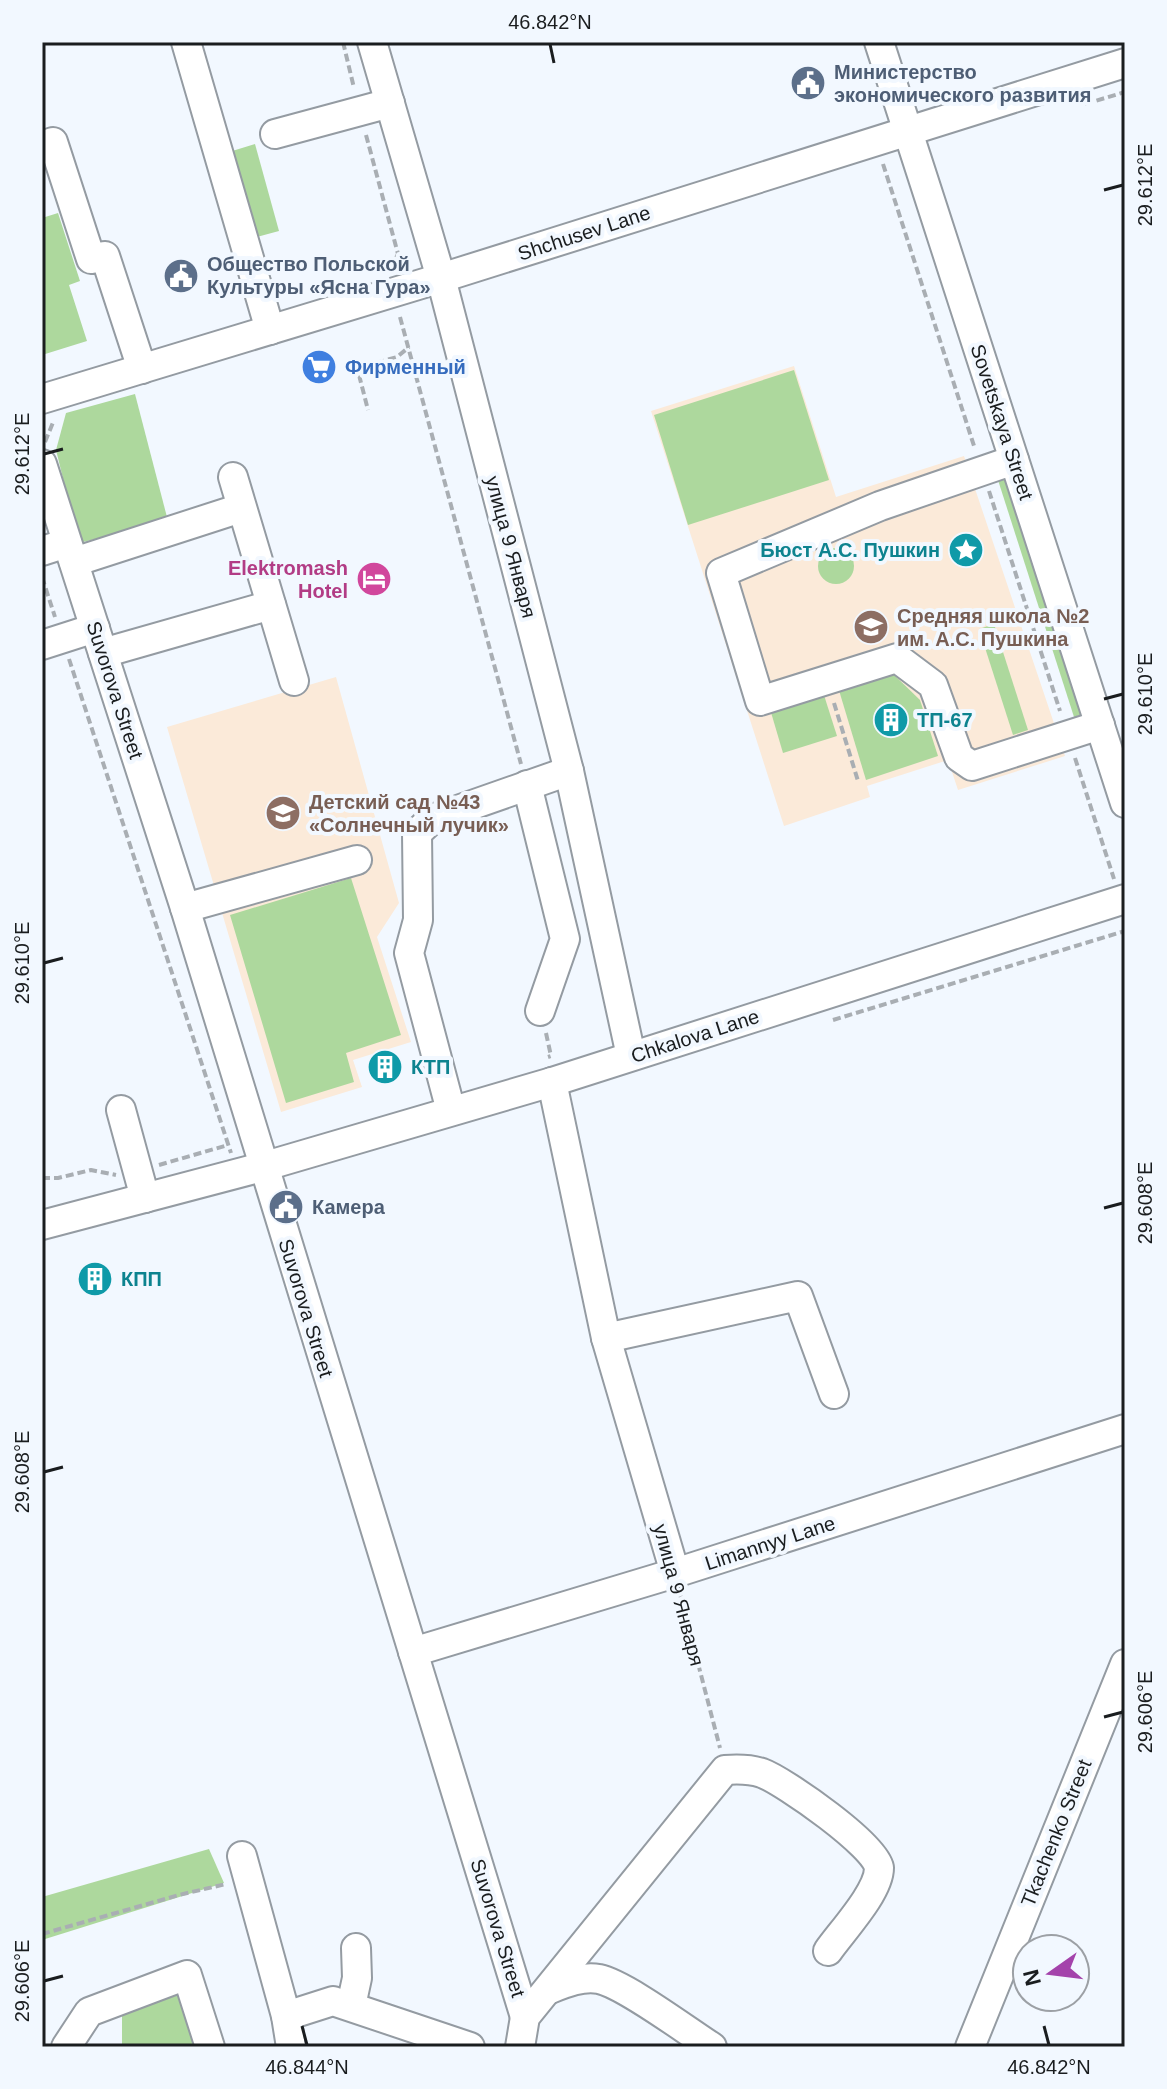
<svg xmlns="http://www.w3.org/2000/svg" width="1167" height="2089" font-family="Arial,sans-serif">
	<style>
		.education { fill: #fbead9 }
		.green { fill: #add89d }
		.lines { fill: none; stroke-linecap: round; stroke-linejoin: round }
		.minor-casing { stroke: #949ba2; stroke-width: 32 }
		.path { stroke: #a9aeb3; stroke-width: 4; stroke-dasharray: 8 4; stroke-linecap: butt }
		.minor { stroke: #fff; stroke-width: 28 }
		.ticks { fill: none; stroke: #1a1d1f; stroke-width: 3 }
		.labels { text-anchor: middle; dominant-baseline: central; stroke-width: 8; stroke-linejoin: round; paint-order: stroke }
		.service-label { font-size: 20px; font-weight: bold; fill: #4e5e75; stroke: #f2f8ff; text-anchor: start }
		.street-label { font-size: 20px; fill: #1a1d1f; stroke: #f2f8ff }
		.shop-label { font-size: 20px; font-weight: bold; fill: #366cbe; stroke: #f2f8ff; text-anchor: start }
		.culture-label { font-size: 20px; font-weight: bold; fill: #0d838f; stroke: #f2f8ff; text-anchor: start }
		.hotel-label { font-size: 20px; font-weight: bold; fill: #b23c85; stroke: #f2f8ff; text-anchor: end }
		.education-label { font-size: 20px; font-weight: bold; fill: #785e54; stroke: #f2f8ff; text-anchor: start }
		.neatline { fill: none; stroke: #1a1d1f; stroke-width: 3 }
		.ticks-label { font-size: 20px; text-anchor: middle; fill: #1a1d1f }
	</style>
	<rect width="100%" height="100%" fill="#f2f8ff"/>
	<g class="education">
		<polygon points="794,366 836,497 964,456 1065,756 958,790 948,760 867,786 870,797 784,826 651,411"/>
		<polygon points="336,677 399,903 377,937 411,1042 353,1060 362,1087 281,1112 167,727"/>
	</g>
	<g class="green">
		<polygon points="255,144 279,231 253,238 229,152"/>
		<polygon points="58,213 80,281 69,285 87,341 42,355 42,218"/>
		<polygon points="794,370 829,480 688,525 654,415"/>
		<polygon points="135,394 168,521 79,543 56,450 66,413"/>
		<polygon points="1009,474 1086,713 1074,717 997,477"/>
		<circle cx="836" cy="566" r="18"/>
		<polygon points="994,624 1028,730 1013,735 979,629"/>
		<polygon points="889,670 920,700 938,756 866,780 838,687"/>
		<polygon points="823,692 837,736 783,753 770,709"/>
		<polygon points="351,878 401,1035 346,1053 354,1082 286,1103 230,915"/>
		<polygon points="209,1849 224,1883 42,1940 42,1897"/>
		<polygon points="182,1994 197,2047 122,2047 122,2013"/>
	</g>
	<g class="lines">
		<defs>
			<g id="minor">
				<polyline points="186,42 270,330"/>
				<polyline points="372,42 441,278 569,771 631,1056"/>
				<polyline points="879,42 1125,803"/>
				<polyline points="275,134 390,103"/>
				<polyline points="42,146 53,142 91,259 105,256 142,369"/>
				<polyline points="42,399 441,278 1125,63"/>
				<polyline points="1014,460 880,506 721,573 760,701 897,658 933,685 959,757 972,766 1100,725"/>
				<polyline points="42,464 185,908 525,2017"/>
				<polyline points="233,477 294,681"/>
				<polyline points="42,551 67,543"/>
				<polyline points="74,562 241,508"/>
				<polyline points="42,645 95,628"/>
				<polyline points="103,653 271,605"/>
				<polyline points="527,785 565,939 540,1011"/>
				<polyline points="185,908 357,860"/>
				<polyline points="552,1082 606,1338 675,1573"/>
				<polyline points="121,1110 145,1198"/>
				<polyline points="451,1111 409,953 418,920 417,833 432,819 569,771"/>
				<polyline points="42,1225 262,1167 552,1082 1125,899"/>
				<polyline points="606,1338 798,1296 834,1394"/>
				<polyline points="413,1652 675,1573 1125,1429"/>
				<polyline points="242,1856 286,2016 291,2047"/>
				<path d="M550 1989C565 1983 582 1976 599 1979 624 1984 687 2031 712 2047"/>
				<polyline points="351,2006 357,1978 356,1948"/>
				<polyline points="286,2016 333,2001 470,2047"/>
				<polyline points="66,2047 89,2012 187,1975 210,2047"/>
				<path d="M520 2047 525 2017 725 1770C738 1769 750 1769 762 1773 784 1781 878 1847 879 1868 879 1892 842 1931 828 1951"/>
				<polyline points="970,2047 1125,1664"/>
			</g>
		</defs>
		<use href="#minor" class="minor-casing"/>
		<g class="path">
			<polyline points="343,42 354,88"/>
			<polyline points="1085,104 1125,92"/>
			<polyline points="366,135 398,254 394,262 396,269"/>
			<polyline points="883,164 975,449"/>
			<polyline points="400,317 521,764"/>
			<circle cx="358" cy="368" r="7"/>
			<polyline points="365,366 397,357 409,347"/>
			<polyline points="359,375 368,410"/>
			<polyline points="45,442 54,420"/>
			<polyline points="989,491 1060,711"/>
			<polyline points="42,577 55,617"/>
			<polyline points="69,659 231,1153"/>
			<polyline points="834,703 858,781"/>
			<polyline points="1075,758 1114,879"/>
			<polyline points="833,1020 1125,931"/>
			<polyline points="546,1033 551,1056 548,1057"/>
			<polyline points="159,1165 228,1145"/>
			<polyline points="42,1178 58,1178 91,1170 116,1175"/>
			<polyline points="680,1594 720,1748"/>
			<polyline points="42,1934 179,1895 226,1884"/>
		</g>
		<use href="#minor" class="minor"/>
	</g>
	<path class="ticks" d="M550 44 554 63M1104 190 1123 185M44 454 63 449M1104 699 1123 694M44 963 63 958M1104 1208 1123 1203M44 1472 63 1467M1104 1717 1123 1712M44 1981 63 1976M302 2026 307 2045M1044 2026 1049 2045"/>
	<defs>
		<symbol id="civic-disc" viewBox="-11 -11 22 22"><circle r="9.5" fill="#5c6f8a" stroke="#f2f8ff"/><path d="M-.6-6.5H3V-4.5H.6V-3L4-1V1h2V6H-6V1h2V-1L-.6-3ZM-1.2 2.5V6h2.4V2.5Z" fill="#fff"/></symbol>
		<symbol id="supermarket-disc" viewBox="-11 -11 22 22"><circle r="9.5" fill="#3f7fe0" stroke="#f2f8ff"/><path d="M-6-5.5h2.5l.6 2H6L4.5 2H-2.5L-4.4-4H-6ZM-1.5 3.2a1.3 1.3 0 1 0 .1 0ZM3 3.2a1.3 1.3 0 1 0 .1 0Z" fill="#fff"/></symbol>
		<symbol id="sight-disc" viewBox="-11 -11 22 22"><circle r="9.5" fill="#0f9aa8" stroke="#f2f8ff"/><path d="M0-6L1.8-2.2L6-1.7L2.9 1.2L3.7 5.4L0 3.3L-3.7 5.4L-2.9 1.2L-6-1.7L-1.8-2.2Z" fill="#fff"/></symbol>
		<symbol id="hotel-disc" viewBox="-11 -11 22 22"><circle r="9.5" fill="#d1479c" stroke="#f2f8ff"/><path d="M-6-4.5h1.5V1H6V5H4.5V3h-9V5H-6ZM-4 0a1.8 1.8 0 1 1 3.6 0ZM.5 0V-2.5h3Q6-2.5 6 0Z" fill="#fff"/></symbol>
		<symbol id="school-disc" viewBox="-11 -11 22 22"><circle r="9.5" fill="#8d6e63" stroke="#f2f8ff"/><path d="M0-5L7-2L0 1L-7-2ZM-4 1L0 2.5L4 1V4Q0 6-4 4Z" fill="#fff"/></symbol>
		<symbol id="building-disc" viewBox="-11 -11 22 22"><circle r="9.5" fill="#0f9aa8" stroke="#f2f8ff"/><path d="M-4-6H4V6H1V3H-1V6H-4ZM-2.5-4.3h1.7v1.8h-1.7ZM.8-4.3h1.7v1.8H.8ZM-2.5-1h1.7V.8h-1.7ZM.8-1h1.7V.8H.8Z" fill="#fff"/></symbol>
	</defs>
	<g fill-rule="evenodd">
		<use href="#civic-disc" x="788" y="63" width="40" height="40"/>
		<use href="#civic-disc" x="161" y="256" width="40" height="40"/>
		<use href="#supermarket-disc" x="299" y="347" width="40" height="40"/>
		<use href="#sight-disc" x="946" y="530" width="40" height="40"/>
		<use href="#hotel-disc" x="354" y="559" width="40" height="40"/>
		<use href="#school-disc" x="851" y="607" width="40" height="40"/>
		<use href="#building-disc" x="871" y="700" width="40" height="40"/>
		<use href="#school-disc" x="263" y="793" width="40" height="40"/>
		<use href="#building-disc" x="365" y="1047" width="40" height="40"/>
		<use href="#civic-disc" x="266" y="1187" width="40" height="40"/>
		<use href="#building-disc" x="75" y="1259" width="40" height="40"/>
	</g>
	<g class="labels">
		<g class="service-label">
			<text x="834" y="72">Министерство<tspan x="834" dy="23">экономического развития</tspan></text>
			<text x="207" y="264">Общество Польской<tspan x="207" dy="23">Культуры «Ясна Гура»</tspan></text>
			<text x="312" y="1207">Камера</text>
		</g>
		<g class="street-label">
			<text transform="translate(584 233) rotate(-18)">Shchusev Lane</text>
			<text transform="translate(1002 422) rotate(72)">Sovetskaya Street</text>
			<text transform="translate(511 547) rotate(75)">улица 9 Января</text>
			<text transform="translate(115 690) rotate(72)">Suvorova Street</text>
			<text transform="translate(695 1036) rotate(-18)">Chkalova Lane</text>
			<text transform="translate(306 1308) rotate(73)">Suvorova Street</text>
			<text transform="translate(770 1543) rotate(-18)">Limannyy Lane</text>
			<text transform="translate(679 1595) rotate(75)">улица 9 Января</text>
			<text transform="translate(1056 1833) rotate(-68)">Tkachenko Street</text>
			<text transform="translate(498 1928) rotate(73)">Suvorova Street</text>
		</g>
		<g class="shop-label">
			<text x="345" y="367">Фирменный</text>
		</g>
		<g class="culture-label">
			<text x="940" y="550" text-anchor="end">Бюст А.С. Пушкин</text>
			<text x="917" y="720">ТП-67</text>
			<text x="411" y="1067">КТП</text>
			<text x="121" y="1279">КПП</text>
		</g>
		<g class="hotel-label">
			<text x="348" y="568">Elektromash<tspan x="348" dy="23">Hotel</tspan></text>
		</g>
		<g class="education-label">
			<text x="897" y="616">Средняя школа №2<tspan x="897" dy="23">им. А.С. Пушкина</tspan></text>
			<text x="309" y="802">Детский сад №43<tspan x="309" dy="23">«Солнечный лучик»</tspan></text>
		</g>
	</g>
	<rect width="1167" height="2089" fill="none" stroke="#f2f8ff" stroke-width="88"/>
	<g transform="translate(1051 1973) rotate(256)"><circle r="38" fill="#f2f8ff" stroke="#9ca0a5" stroke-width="2"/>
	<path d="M0-6L14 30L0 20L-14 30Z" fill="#a443ab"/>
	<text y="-12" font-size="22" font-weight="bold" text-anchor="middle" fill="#1a1d1f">N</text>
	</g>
	<rect x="44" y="44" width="1079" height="2001" class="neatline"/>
	<g class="ticks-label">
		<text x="550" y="29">46.842°N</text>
		<text transform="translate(1145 185) rotate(-90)" y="7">29.612°E</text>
		<text transform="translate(22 454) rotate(-90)" y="7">29.612°E</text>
		<text transform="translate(1145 694) rotate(-90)" y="7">29.610°E</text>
		<text transform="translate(22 963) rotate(-90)" y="7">29.610°E</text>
		<text transform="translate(1145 1203) rotate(-90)" y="7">29.608°E</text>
		<text transform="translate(22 1472) rotate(-90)" y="7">29.608°E</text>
		<text transform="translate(1145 1712) rotate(-90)" y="7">29.606°E</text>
		<text transform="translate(22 1981) rotate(-90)" y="7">29.606°E</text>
		<text x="307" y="2074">46.844°N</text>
		<text x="1049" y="2074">46.842°N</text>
	</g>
</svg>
